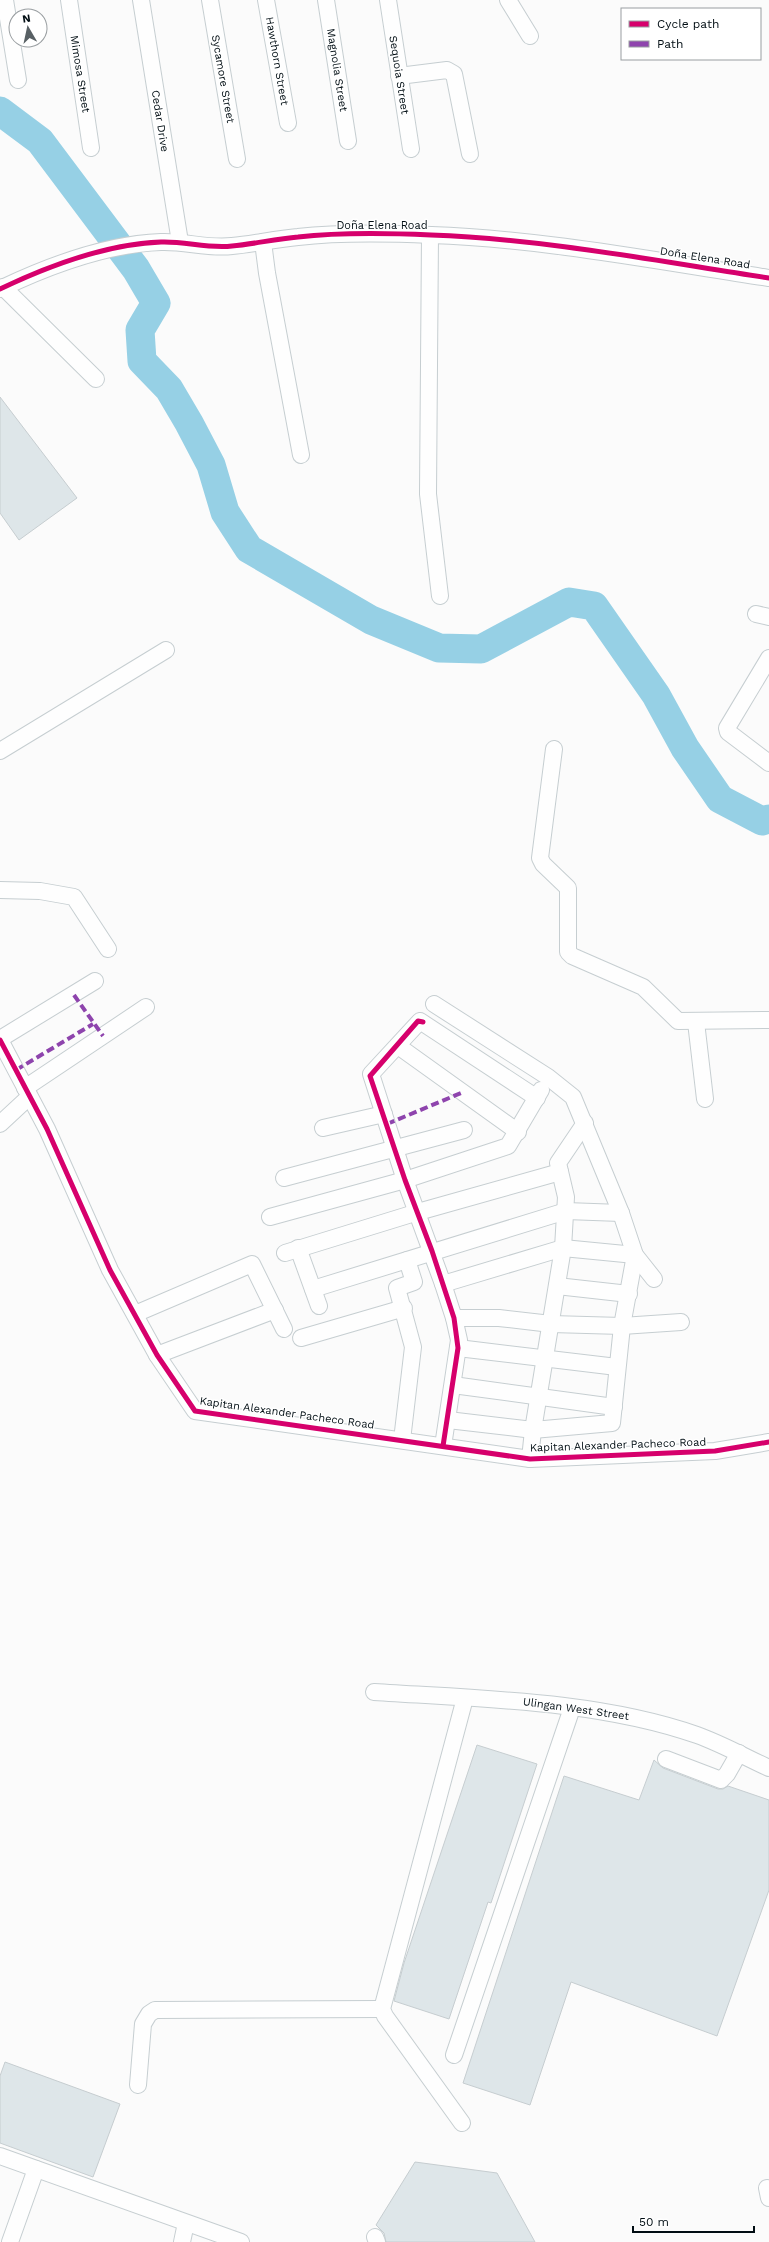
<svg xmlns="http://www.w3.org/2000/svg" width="769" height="2242" font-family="'Work Sans',sans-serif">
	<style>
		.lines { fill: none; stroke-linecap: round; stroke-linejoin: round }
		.river { stroke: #96d0e5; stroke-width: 29 }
		.building { fill: #dee6e9; stroke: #c6cdd0 }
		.minor-casing { stroke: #c6ced1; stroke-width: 18 }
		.minor { stroke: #fefefe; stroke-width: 16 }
		.quiet { stroke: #8e44ad; stroke-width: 4; stroke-dasharray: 8 4; stroke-linecap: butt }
		.cycleway-casing { stroke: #fff; stroke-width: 8 }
		.cycleway { stroke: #d6006c; stroke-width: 5 }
		.labels { text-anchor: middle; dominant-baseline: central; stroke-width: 3; stroke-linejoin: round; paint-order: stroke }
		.street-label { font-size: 11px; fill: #010d13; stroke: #fff }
	</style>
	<rect width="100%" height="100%" fill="#fbfbfb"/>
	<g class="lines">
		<polyline class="river" points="0,111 40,141 136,269 156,303 140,330 142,361 169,389 189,423 211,465 225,512 249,549 371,620 439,648 481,649 569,602 594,606 656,695 685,748 720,799 762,821 769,819"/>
	</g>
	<g class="building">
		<polygon points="0,397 77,498 19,540 0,513"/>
		<polygon points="477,1745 537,1764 491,1903 488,1902 449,2019 394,2001 404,1963"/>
		<polygon points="654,1760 663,1768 718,1789 723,1789 728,1786 769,1800 769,1890 717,2036 571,1982 530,2105 463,2083 564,1776 639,1800"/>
		<polygon points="5,2062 120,2104 93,2177 0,2143 0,2076"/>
		<polygon points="415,2162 497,2173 535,2242 386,2242 384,2233 376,2225"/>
	</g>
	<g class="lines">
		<defs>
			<g id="minor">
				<polyline points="5,0 18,80"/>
				<polyline points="69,0 91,148"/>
				<polyline points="141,0 180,242"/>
				<polyline points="210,0 237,159"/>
				<polyline points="266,0 288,123"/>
				<polyline points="326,0 348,141"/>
				<polyline points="388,0 411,149"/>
				<polyline points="508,0 530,36"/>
				<polyline points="399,76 447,70 454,74 470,154"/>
				<polyline points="430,235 428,494 440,596"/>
				<polyline points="263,242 267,273 301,455"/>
				<polyline points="3,287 96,379"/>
				<path d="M0 289C48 266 108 244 161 242 185 241 208 249 232 246 254 244 275 239 298 237 341 232 387 233 431 235 544 239 657 261 769 278"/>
				<polyline points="756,614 769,617"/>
				<polyline points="769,658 727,728 728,732 769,763"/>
				<polyline points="554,749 540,858 543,864 568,888 568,952 572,956 643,987 678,1021 769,1020"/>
				<polyline points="0,751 166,650"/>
				<polyline points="0,890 40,891 74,897 108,949"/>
				<polyline points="434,1004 548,1077 573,1097 621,1213 635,1255 654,1279"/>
				<polyline points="696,1022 705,1099"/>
				<polyline points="0,1039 95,981"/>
				<polyline points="0,1040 47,1129 110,1270 157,1355 195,1411 530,1459 715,1451 769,1442"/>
				<polyline points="398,1046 518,1132"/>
				<polyline points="25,1088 146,1007"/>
				<polyline points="0,1124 29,1097"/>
				<polyline points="323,1128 384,1114"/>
				<polyline points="284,1178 464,1130"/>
				<polyline points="270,1217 405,1180 508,1146 541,1090"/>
				<polyline points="298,1248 319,1306"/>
				<polyline points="285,1253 418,1212 560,1172"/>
				<polyline points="443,1284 563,1248 635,1255"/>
				<polyline points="557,1286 629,1294"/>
				<polyline points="313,1289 566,1211 621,1213"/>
				<polyline points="135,1314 252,1264 284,1329"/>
				<polyline points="454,1318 499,1318 551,1324 622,1326 681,1322"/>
				<polyline points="301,1338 404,1308"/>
				<polyline points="458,1348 617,1367"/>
				<polyline points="157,1355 275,1310"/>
				<polyline points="453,1385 614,1407"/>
				<polyline points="448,1420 533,1430 612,1423 622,1326 635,1255"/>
				<polyline points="402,1440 413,1347 397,1288 414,1282 407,1260"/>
				<polyline points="443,1446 459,1340 454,1318 443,1284 405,1180 371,1074 420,1021 537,1098"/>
				<polyline points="530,1459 533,1430 563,1248 566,1197 558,1163 585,1123"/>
				<path d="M374 1692C479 1699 597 1700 697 1735 722 1744 745 1757 769 1768"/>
				<polyline points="666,1759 721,1780 727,1774 739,1753"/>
				<polyline points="454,2055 572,1708"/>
				<polyline points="138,2085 143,2024 149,2014 155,2010 382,2009"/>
				<polyline points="462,2123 385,2016 382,2009 465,1698"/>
				<polyline points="0,2156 241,2242"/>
				<polyline points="767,2188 769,2198"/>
				<polyline points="375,2237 377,2242"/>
				<polyline points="10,2242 36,2169"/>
				<polyline points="182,2242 186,2223"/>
			</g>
		</defs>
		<use href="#minor" class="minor-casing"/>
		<use href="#minor" class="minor"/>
		<g class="quiet">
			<polyline points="74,995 103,1036"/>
			<polyline points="16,1070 93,1024"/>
			<polyline points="387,1124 461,1093"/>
		</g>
		<defs>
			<g id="cycleway">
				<path d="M0 289C48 266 108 244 161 242 185 241 208 249 232 246 254 244 275 239 298 237 341 232 387 233 431 235 544 239 657 261 769 278"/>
				<polyline points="423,1022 418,1021 370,1076 405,1180 432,1251 454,1318 458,1348 443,1446"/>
				<polyline points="0,1040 47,1129 110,1270 157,1355 195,1411 530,1459 715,1451 769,1442"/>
			</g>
		</defs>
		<use href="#cycleway" class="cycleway-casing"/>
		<use href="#cycleway" class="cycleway"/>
	</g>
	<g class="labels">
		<g class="street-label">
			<text transform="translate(277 61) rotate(80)">Hawthorn Street</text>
			<text transform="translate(337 70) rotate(81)">Magnolia Street</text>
			<text transform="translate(80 74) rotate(81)">Mimosa Street</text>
			<text transform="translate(399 75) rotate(81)">Sequoia Street</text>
			<text transform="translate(223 79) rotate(80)">Sycamore Street</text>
			<text transform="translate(160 121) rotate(81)">Cedar Drive</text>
			<text x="382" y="225">Doña Elena Road</text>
			<text transform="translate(705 258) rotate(9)">Doña Elena Road</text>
			<text transform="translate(287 1413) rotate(8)">Kapitan Alexander Pacheco Road</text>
			<text transform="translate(618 1445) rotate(-2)">Kapitan Alexander Pacheco Road</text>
			<text transform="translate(576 1709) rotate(8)">Ulingan West Street</text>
		</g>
	</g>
	<rect x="621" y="8" width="140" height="52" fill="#ffffff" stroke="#999ea1"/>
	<rect x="629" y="21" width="20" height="6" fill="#d6006c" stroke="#999ea1"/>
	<text x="657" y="28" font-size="12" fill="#010d13">Cycle path</text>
	<rect x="629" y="41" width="20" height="6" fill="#8e44ad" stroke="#999ea1"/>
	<text x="657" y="48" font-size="12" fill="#010d13">Path</text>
	<g transform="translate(28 28) rotate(351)"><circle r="19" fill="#ffffff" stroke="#999ea1"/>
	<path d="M0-3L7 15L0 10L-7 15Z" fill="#586064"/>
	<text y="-6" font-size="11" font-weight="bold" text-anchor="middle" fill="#010d13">N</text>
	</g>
	<path d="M633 2226v6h121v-6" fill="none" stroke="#010d13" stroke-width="2"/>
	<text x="639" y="2226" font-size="12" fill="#010d13" stroke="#ffffff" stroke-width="3" paint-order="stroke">50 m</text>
</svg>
